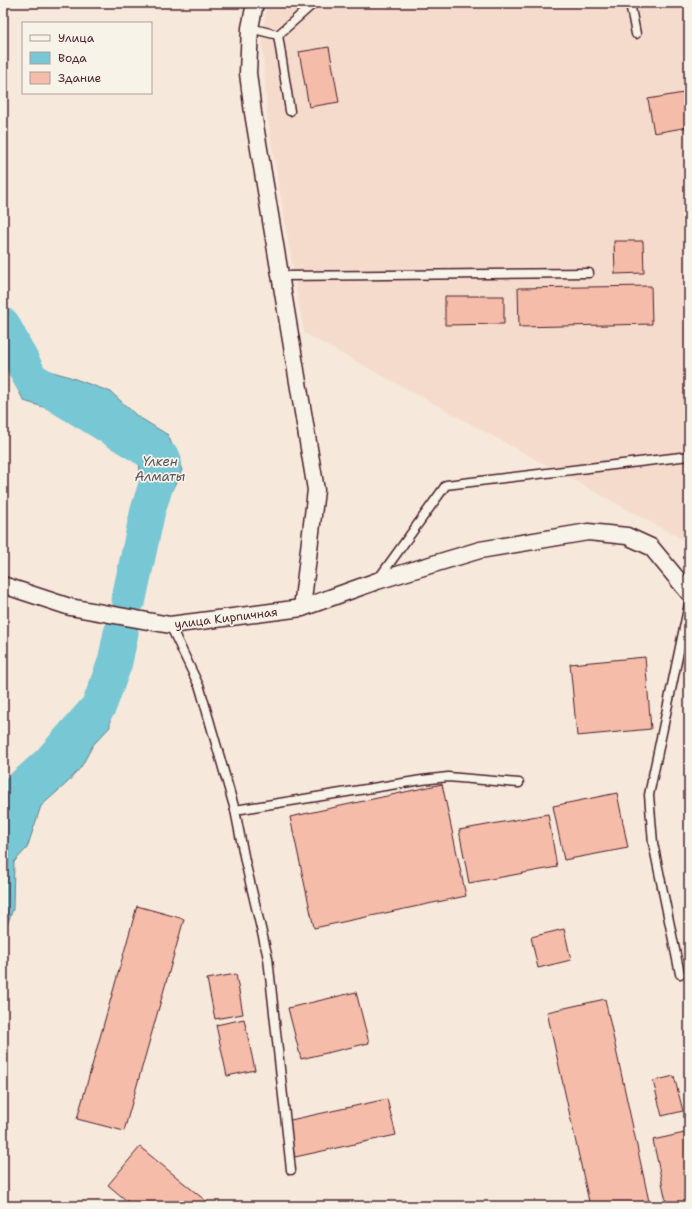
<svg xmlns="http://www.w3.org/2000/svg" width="692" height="1209" font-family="'Shantell Sans',sans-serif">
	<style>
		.built { fill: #f5dbcc }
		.water { fill: #78c7d4; stroke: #668490 }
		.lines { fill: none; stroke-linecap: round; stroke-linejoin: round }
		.river { stroke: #78c7d4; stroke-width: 35 }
		.building { fill: #f4bca9; stroke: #4a1f2b }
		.service-casing { stroke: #4a1f2b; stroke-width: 11 }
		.minor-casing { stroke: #4a1f2b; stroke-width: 19 }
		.service { stroke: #f7f3e8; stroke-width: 8 }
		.minor { stroke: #f7f3e8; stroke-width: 16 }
		.labels { text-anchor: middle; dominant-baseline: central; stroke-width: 3.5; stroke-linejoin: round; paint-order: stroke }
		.street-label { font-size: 12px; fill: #4a1f2b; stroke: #f7f3e8 }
		.water-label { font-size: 13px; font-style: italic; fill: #58515e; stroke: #f7f3e8 }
	</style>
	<rect width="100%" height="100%" fill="#f6e8db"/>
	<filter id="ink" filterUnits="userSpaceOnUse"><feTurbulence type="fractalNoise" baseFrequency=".025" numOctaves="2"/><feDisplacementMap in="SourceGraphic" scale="8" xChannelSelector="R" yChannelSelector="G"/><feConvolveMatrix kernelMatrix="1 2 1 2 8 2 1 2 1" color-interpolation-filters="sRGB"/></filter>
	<g filter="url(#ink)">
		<polygon class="built" points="267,3 689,3 689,543 304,333 271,139 267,112 262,38"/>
		<g class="water">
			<polygon points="3,297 13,348 31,366 67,376 111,392 137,416 168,435 182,470 159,516 134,519 142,488 138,454 118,431 24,401 3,362"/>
			<polygon points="85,705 110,710 110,727 93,745 81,767 67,783 41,806 27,848 14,862 13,909 3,936 3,791 9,789 34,760 51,735 82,710"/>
		</g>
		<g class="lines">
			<g class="river">
				<polyline points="3,325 31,379 164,460 148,510 129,598"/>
				<polyline points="3,804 49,763 99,706 115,662 121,633"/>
			</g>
		</g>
		<g class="building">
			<polygon points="329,47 339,102 309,107 299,52"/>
			<polygon points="689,92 689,127 654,133 648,99"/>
			<polygon points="614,241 643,241 644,273 615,274"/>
			<polygon points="651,286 652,324 519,327 518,288"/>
			<polygon points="445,296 504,296 504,324 445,325"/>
			<polygon points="645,657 651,729 577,736 570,664"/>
			<polygon points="442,784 466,896 314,928 290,817"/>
			<polygon points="617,793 628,848 564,860 553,806"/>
			<polygon points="548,814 557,867 469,883 459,830"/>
			<polygon points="137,906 184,919 124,1131 77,1119"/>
			<polygon points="564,929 571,960 538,968 531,937"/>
			<polygon points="236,974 243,1014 215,1019 207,979"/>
			<polygon points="356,992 369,1043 301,1059 288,1008"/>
			<polygon points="605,999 650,1206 590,1206 547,1012"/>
			<polygon points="244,1019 255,1070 227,1076 216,1025"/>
			<polygon points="674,1076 683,1111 662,1116 653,1081"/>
			<polygon points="387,1099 396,1135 295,1157 286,1121"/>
			<polygon points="689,1132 689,1206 667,1206 653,1140"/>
			<polygon points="140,1147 212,1206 133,1206 108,1185"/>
		</g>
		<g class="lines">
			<defs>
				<g id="service">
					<polyline points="630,3 636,34"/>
					<polyline points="250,28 278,35 290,111"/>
					<polyline points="278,35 314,3"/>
					<polyline points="281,276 589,273"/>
					<polyline points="379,578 446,485 689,456"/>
					<polyline points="170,625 200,688 235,810 245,861 268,958 291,1170"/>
					<polyline points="235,810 422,780 448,777 519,783"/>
					<polyline points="680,974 653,843 649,795 689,604"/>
				</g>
				<g id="minor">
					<polyline points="255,3 250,28 248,73 253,113 316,490 302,608"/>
					<polyline points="3,585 70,607 170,625 302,608 377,581 480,550 588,532 627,536 651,547 689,593"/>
				</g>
			</defs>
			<use href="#service" class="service-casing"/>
			<use href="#minor" class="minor-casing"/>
			<use href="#service" class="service"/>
			<use href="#minor" class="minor"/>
		</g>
	</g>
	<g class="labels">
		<g class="street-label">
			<text transform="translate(226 618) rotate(-7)">улица Кирпичная</text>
		</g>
		<g class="water-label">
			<text x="160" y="461">Үлкен<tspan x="160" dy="15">Алматы</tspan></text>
		</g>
	</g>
	<rect width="692" height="1209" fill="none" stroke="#f7f3e8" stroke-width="16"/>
	<rect x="8" y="8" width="676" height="1193" fill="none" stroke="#4a1f2b" stroke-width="1.5" filter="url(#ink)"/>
	<rect x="22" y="22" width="130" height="72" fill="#f7f3e8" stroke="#b29e9c"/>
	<rect x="30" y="35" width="20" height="6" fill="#f7f3e8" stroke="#b29e9c"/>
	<text x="58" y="42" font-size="12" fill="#4a1f2b">Улица</text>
	<rect x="30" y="52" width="20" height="12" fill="#78c7d4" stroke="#b29e9c"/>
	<text x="58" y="62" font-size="12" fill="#4a1f2b">Вода</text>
	<rect x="30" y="72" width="20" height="12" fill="#f4bca9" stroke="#b29e9c"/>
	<text x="58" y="82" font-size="12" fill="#4a1f2b">Здание</text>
</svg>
